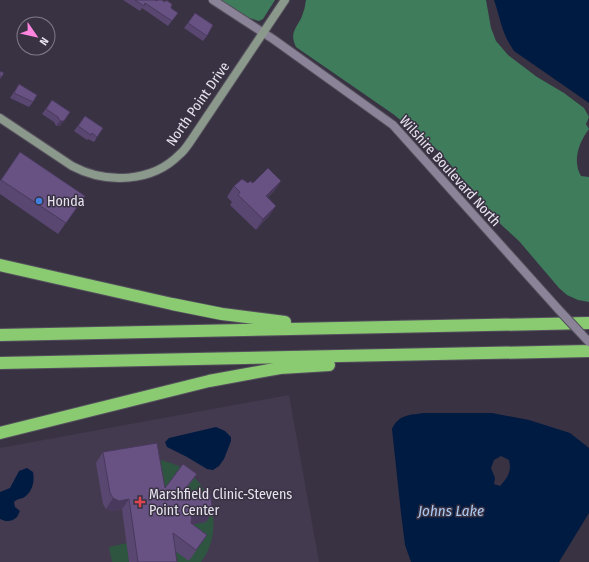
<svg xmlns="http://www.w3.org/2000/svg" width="589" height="562" font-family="'Fira Sans Condensed',sans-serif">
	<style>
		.built { fill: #433a50 }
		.green { fill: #2d553f }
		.forest { fill: #3f7c5c }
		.water { fill: #001b42; fill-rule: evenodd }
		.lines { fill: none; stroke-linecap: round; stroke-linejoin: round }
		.street-casing { stroke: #544f5c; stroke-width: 10 }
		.secondary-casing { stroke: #544f5c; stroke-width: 10 }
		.highway-casing { stroke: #544f5c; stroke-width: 14 }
		.street { stroke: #8b8397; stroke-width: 8 }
		.secondary { stroke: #8b998c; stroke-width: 8 }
		.highway { stroke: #8acb72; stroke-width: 12 }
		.street-bridge-casing { stroke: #544f5c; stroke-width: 10; stroke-linecap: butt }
		.street-bridge { stroke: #8b8397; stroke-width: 8 }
		.wall { fill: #594772 }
		.shaded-wall { fill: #49395c }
		.building { fill: #685284; stroke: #49395c }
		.shop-dot { fill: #3f7fe0; stroke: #393243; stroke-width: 1.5 }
		.health-dot { fill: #e0444e; stroke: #393243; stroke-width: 1.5 }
		.labels { text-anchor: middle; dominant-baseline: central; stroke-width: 3; stroke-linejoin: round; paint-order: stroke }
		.street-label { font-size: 14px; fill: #e8e4ef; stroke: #393243 }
		.poi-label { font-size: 14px; fill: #e8e4ef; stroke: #393243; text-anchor: start }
		.water-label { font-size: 15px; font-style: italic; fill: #aac9f2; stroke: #393243 }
	</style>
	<rect width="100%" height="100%" fill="#393243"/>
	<polygon class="built" points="289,395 319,562 0,562 0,448"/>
	<g class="green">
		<path d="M158 459C167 462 176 464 184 469 215 489 223 533 201 562H175Z"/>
		<polygon points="127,543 129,562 112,562 109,547"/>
	</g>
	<g class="forest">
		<polygon points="220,0 275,0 263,19 259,21 246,17"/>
		<path d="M306 0H486L491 28 496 41 508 55 537 77 564 93 584 108 589 117 586 124 589 129C579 142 572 161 581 176L589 177V302L578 300 567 295 559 288 519 241 494 218 477 194 458 174 440 152 393 114 296 47C288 31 299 27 303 13 305 9 305 4 306 0Z"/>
	</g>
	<g class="water">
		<path d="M494 0H589V103L514 51C501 32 501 20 494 0Z"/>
		<path d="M424 413H492L529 420 570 433 589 448V513L559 562H411L405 545 401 513 392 429C399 414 410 415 424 413ZM501 456 509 460C512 472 507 478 500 486L494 484 495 478 491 468 494 460Z"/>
		<polygon points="216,427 225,431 231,437 231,441 224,459 219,466 213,470 207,469 187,457 167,447 165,442 169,438"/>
		<path d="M27 468 33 472C35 482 32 493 23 498 19 499 17 499 14 502L15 507 20 511 17 517C12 522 6 522 0 519V492L10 488 19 471Z"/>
	</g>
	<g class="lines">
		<defs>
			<polyline id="street" points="213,0 273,39 393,125 559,310"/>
			<path id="secondary" d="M0 118 72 166C106 184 152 183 180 154 184 151 187 146 190 142L285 0"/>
			<g id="highway">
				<polyline points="0,265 172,304 222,314 285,322"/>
				<polyline points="0,335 589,323"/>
				<polyline points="0,363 589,351"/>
				<polyline points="0,433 209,381 280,368 329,365"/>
			</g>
		</defs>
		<use href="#street" class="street-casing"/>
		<use href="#secondary" class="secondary-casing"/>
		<use href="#highway" class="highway-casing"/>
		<use href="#street" class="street"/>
		<use href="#secondary" class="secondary"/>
		<use href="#highway" class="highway"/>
		<defs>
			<polyline id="street-bridge" points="559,310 589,342"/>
		</defs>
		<use href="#street-bridge" class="street-bridge-casing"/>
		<use href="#street-bridge" class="street-bridge"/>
	</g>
	<g class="wall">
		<polygon points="123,0 155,0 178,13 168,26 142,8 140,11"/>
		<polygon points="195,13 207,36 203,41 184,28"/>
		<polygon points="19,84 33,102 29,107 10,98"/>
		<polygon points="52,100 70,112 60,126 56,126 54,122 42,114"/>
		<polygon points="85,116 103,128 94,142 88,139 87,140 74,131"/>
		<polygon points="20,152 85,196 58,234 0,194 0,181"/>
		<polygon points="281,181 274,191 268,197 276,206 269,216 256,230 230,205 232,202 227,197 234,186 248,183"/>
		<polygon points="103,452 165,488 197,474 185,491 206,522 192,524 207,535 189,561 175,551 177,562 129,562 122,509 112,511 106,509 103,504 96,463"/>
	</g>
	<g class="shaded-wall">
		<polygon points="60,121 64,121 60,126 56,126"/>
		<polygon points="281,181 274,191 259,206 266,196"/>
		<polygon points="276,206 269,216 256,230 263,219"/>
		<polygon points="113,498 129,499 122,509 112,511 106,509"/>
		<polygon points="213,511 206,522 185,526 192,515"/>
	</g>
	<g class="building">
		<polygon points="135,0 155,0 157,1 157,0 162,0 165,2 166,0 172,4 171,8 178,13 172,21 145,3 144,6"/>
		<polygon points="195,13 213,25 207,36 188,23"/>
		<polygon points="0,71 4,73 0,79"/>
		<polygon points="19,84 37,95 33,102 14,93"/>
		<polygon points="52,100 70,112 64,121 60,121 58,117 46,109"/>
		<polygon points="85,116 103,128 97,137 92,133 91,135 78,126"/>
		<polygon points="20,152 85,196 66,223 1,180"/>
		<polygon points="268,168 281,181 266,196 276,206 263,219 238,195 240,192 234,186 242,179 248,183 250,181 253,183"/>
		<polygon points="157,443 165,488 183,464 197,474 184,490 191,498 210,494 213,511 192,515 191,523 207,535 196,550 173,533 177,562 138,562 129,499 119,501 113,498 110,493 103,452"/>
	</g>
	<circle class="shop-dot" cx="39" cy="201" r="4"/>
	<path class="health-dot" d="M138 496h4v4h4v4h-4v4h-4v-4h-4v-4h4z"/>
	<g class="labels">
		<g class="street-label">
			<text transform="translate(198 104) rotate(-55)">North Point Drive</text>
			<text transform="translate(450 171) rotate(48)">Wilshire Boulevard North</text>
		</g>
		<g class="poi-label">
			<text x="47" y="201">Honda</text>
			<text x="149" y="494">Marshfield Clinic-Stevens<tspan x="149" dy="16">Point Center</tspan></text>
		</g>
		<g class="water-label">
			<text x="451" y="511">Johns Lake</text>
		</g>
	</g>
	<g transform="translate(36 36) rotate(124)"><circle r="19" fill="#393243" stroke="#7f7988"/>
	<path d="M0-3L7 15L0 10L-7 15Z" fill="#ff85de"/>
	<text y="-6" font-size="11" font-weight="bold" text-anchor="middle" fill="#e8e4ef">N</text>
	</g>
</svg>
